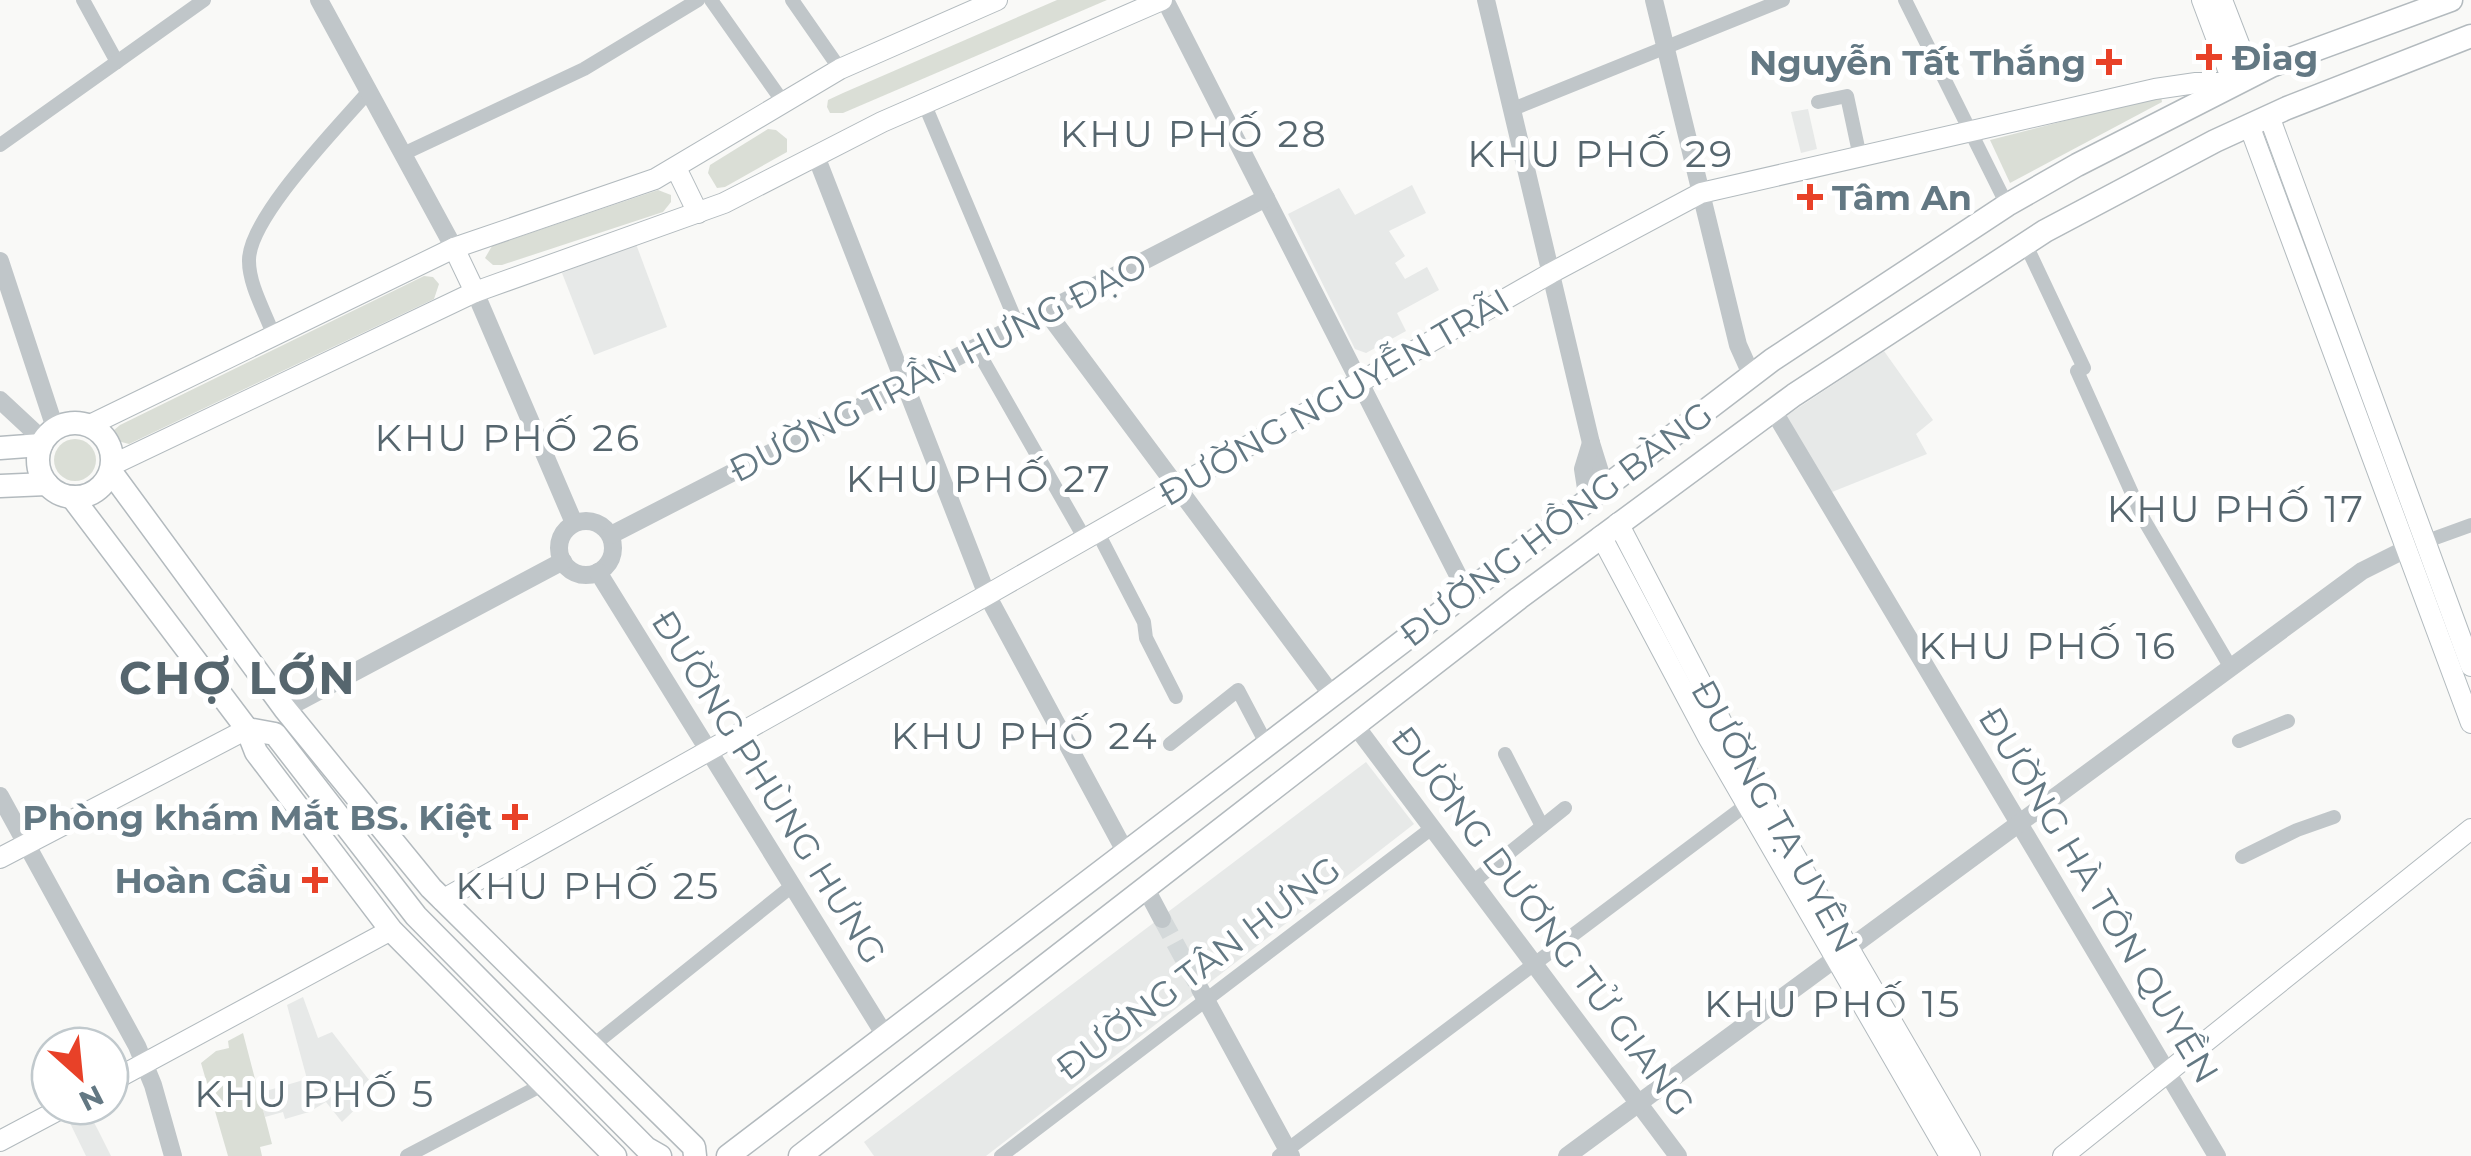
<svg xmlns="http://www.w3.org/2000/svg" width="2471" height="1156" font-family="Montserrat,sans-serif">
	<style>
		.built { fill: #e7e9e8 }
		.green { fill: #daded6 }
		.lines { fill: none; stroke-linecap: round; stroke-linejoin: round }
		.tertiary-tunnel { stroke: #d4d9da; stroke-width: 18; stroke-dasharray: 18 9; stroke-linecap: butt }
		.secondary-casing { stroke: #b2babe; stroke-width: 22 }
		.primary-casing { stroke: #b3babe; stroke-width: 25 }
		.minor { stroke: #c0c6c9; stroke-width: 14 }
		.tertiary { stroke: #c0c6c9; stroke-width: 18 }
		.secondary { stroke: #fff; stroke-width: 20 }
		.primary { stroke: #fff; stroke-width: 22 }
		.poi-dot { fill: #e84128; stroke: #fff; stroke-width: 4 }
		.labels { text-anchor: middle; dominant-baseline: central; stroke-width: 10; stroke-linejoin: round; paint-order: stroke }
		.poi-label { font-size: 35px; font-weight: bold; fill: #637883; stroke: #fff; text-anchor: end }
		.street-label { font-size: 35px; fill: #637883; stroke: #fff }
		.neighbourhood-label { font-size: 38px; letter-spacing: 2.5px; fill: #56666e; stroke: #fff }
		.district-label { font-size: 45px; font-weight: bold; letter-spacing: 2.5px; fill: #56666e; stroke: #fff }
	</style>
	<rect width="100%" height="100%" fill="#f9f9f7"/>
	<g class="built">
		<polygon points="1808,109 1817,149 1801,153 1791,112"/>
		<polygon points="1412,185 1426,213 1389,231 1405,256 1395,263 1405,279 1427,267 1439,290 1397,313 1406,331 1366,353 1355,349 1288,214 1339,188 1355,215"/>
		<polygon points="636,244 667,327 594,355 562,273"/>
		<polygon points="1884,351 1933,420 1916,434 1927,454 1832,492 1783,418"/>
		<polygon points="1366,762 1414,824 986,1156 874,1156 864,1142"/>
		<polygon points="303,997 318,1038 332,1032 376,1089 342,1122 326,1102 309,1112 285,1119 283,1112 265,1117 259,1093 307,1079 287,1005"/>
		<polygon points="89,1113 99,1132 111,1156 86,1156 70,1123"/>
	</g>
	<g class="green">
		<polygon points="1057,0 1107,0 843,113 830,113 827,107 828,100 843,93"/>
		<polygon points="2161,96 2162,102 2010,183 1990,140"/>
		<polygon points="768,129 776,130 787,139 787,152 725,187 717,188 708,173 710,165"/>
		<polygon points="658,190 671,195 671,202 663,212 502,265 493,265 485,258 492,246"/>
		<polygon points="424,276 433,277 439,284 434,299 129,444 114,440 113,431 120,425"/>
		<circle cx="75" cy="460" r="21"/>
		<polygon points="243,1033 272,1144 260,1147 262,1156 228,1156 201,1063 216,1051 229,1048 228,1041"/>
	</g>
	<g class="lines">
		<polyline class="tertiary-tunnel" points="1162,919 1200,989"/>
		<defs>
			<g id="secondary">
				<polyline points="2222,0 2251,75"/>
				<polyline points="2269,116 2471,666"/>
				<polyline points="2249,125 2471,723"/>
				<polyline points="676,168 698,213"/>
				<polyline points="454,248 475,292"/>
				<polyline points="90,425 454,248 655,179 840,69 997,0"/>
				<polyline points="112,465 475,292 724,203 882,122 1162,0"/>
				<polyline points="1618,523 1759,794 1970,1156"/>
				<polyline points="1601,536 1709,739 1950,1156"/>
				<polyline points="0,858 247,729"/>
				<polyline points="442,900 987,595 1551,273 1701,193 2155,89 2196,83 2233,83 2202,0"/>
				<polyline points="110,1082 391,930"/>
				<polyline points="0,1141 66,1106"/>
				<polyline points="2063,1156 2471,829"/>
			</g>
			<g id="primary">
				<circle cx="75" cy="460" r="37"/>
				<polyline points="0,448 41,445"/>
				<polyline points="111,472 285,709 431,888 694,1147 695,1156"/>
				<polyline points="0,486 47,484"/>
				<polyline points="72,497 247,729 256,752 391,930 615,1156"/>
				<polyline points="247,729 275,734 416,916 646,1148 660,1156"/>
				<polyline points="728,1156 1772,360 2007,205 2077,165 2271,66 2451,0"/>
				<polyline points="800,1156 1519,598 1794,395 2045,231 2215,141 2287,108 2471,36"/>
			</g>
		</defs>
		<use href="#secondary" class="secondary-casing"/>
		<use href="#primary" class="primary-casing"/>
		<g class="minor">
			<polyline points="83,0 117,62"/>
			<polyline points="711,0 783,102"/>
			<polyline points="792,0 840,69"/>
			<polyline points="1905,0 2007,205"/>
			<polyline points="1818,102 1847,96 1860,157"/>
			<polyline points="924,103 1018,326"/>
			<polyline points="1513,109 1783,0"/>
			<polyline points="0,145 204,0"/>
			<polyline points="403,154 584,69 698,0"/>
			<polyline points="2025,243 2084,368 2077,371 2144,520 2231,668"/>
			<path d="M273 334C265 312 249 285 249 261 248 218 340 125 369 91"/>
			<polyline points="976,348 1085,539"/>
			<polyline points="1097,531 1144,622 1146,638 1176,697"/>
			<polyline points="2427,541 2471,525"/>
			<polyline points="2239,741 2288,721"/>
			<polyline points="1170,744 1238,690 1267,745"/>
			<polyline points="1505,754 1542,826"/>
			<polyline points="2242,857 2297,830 2334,817"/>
			<polyline points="1473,882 1565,808"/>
			<polyline points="591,1047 792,886"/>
			<polyline points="407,1156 544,1084"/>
			<polyline points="1001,1156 1432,828"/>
			<polyline points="1279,1156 1746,805"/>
		</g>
		<g class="tertiary">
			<polyline points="319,0 454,248"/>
			<polyline points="1165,0 1467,593"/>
			<polyline points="1486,0 1591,443 1605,488"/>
			<polyline points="1654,0 1738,345 1751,374"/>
			<polyline points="816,156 987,595 1126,853"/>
			<polyline points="0,261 55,428"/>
			<polyline points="475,292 574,523"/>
			<polyline points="1046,311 1332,695"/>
			<polyline points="0,400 43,440"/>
			<polyline points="1773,410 2217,1156"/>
			<polyline points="1588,501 1583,469 1591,443"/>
			<circle cx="586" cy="548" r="27"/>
			<polyline points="611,535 1266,198"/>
			<polyline points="598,572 886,1037"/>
			<polyline points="285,709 563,561"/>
			<polyline points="1355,725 1678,1156"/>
			<polyline points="0,796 137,1046 153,1085 173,1156"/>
			<polyline points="1145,887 1162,919"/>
			<polyline points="1200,989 1291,1156"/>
			<polyline points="1567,1156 2362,571 2406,549"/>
		</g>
		<use href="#secondary" class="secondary"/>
		<use href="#primary" class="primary"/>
	</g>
	<g class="poi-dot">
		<path d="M2204 42h10v10h10v10h-10v10h-10v-10h-10v-10h10z"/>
		<path d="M2104 47h10v10h10v10h-10v10h-10v-10h-10v-10h10z"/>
		<path d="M1805 182h10v10h10v10h-10v10h-10v-10h-10v-10h10z"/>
		<path d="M510 802h10v10h10v10h-10v10h-10v-10h-10v-10h10z"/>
		<path d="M310 865h10v10h10v10h-10v10h-10v-10h-10v-10h10z"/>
	</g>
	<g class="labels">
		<g class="poi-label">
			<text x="2232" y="57" text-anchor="start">Điag</text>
			<text x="2086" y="62">Nguyễn Tất Thắng</text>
			<text x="1832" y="197" text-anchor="start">Tâm An</text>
			<text x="492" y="817">Phòng khám Mắt BS. Kiệt</text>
			<text x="292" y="880">Hoàn Cầu</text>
		</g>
		<g class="street-label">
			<text transform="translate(938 367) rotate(-27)">ĐƯỜNG TRẦN HƯNG ĐẠO</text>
			<text transform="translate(1334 397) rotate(-30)">ĐƯỜNG NGUYỄN TRÃI</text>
			<text transform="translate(1556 524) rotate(-37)">ĐƯỜNG HỒNG BÀNG</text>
			<text transform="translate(769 787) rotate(58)">ĐƯỜNG PHÙNG HƯNG</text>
			<text transform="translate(1775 816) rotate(61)">ĐƯỜNG TẠ UYÊN</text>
			<text transform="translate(2099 895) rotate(59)">ĐƯỜNG HÀ TÔN QUYỀN</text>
			<text transform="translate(1543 921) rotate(53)">ĐƯỜNG DƯƠNG TỬ GIANG</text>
			<text transform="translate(1198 968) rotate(-37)">ĐƯỜNG TÂN HƯNG</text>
		</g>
		<g class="neighbourhood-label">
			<text x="1194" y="133">KHU PHỐ 28</text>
			<text x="1601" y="153">KHU PHỐ 29</text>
			<text x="508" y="437">KHU PHỐ 26</text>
			<text x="979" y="478">KHU PHỐ 27</text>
			<text x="2236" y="508">KHU PHỐ 17</text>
			<text x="2048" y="645">KHU PHỐ 16</text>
			<text x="1025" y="735">KHU PHỐ 24</text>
			<text x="588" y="885">KHU PHỐ 25</text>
			<text x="1833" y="1003">KHU PHỐ 15</text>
			<text x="315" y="1093">KHU PHỐ 5</text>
		</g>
		<g class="district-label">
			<text x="238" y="677">CHỢ LỚN</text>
		</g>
	</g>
	<g transform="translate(80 1076) rotate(153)"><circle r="48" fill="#ffffff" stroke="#c1c9cd" stroke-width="2.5"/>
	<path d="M0-8L18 38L0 25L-18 38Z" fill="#e84128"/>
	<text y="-15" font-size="28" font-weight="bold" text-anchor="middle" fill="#637883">N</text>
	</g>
</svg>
